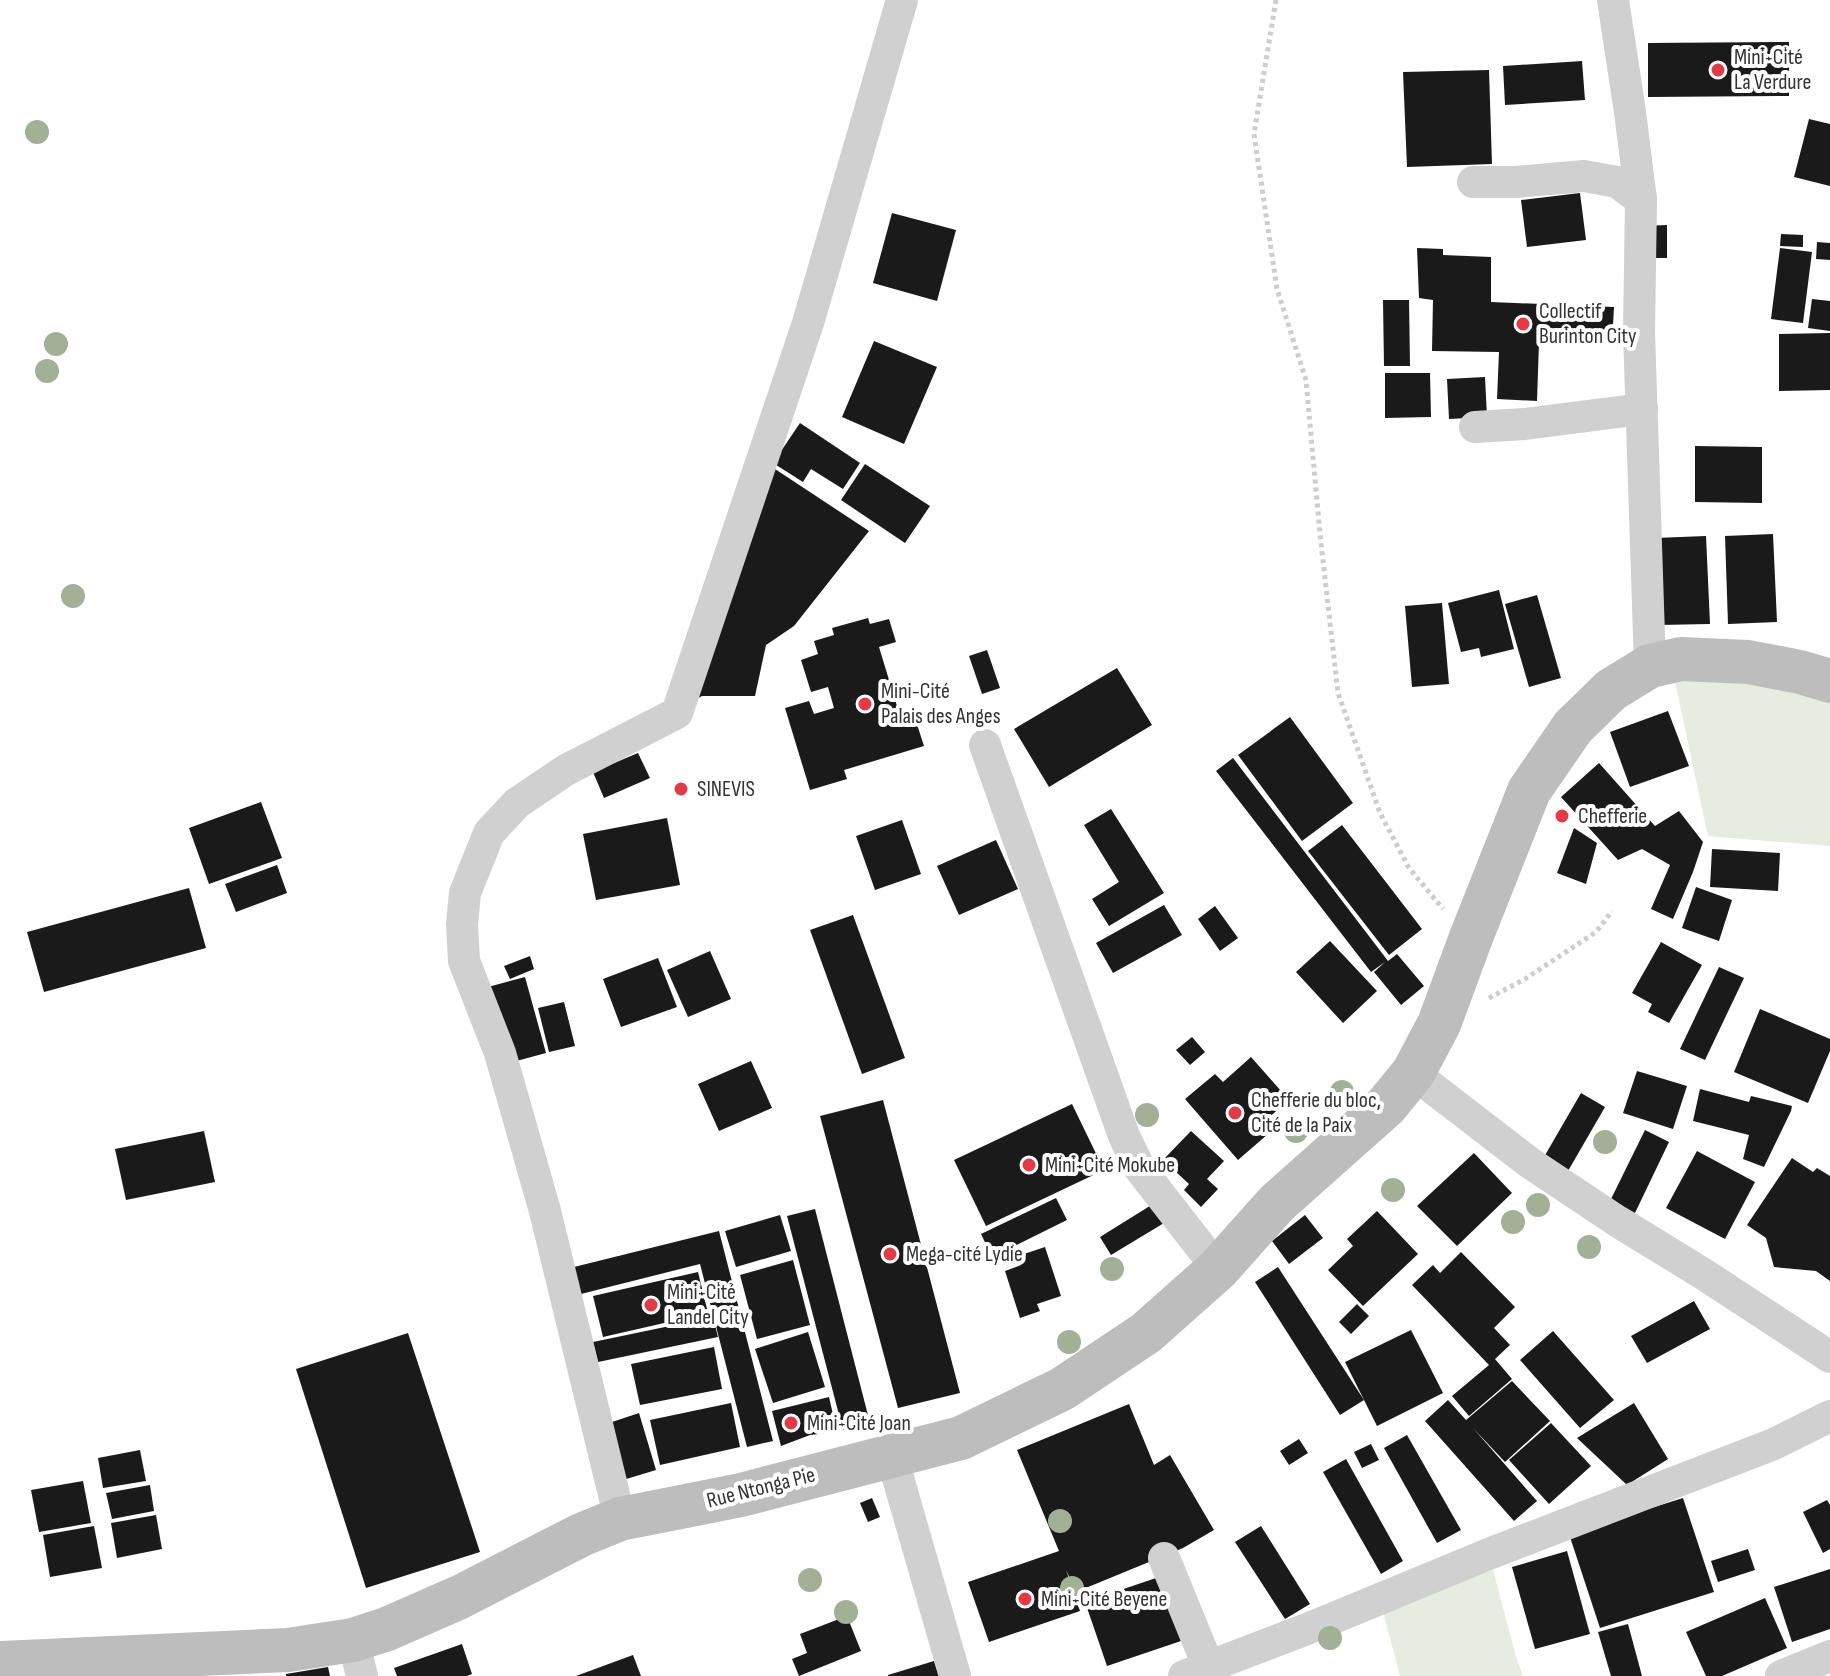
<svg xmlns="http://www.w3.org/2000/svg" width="1830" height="1676" font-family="'Sofia Sans Condensed',sans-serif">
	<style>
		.green { fill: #e6ecdf }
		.building { fill: #1a1a1a }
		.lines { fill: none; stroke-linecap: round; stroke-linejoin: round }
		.path { stroke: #cdcdcd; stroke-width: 5; stroke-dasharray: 4 4; stroke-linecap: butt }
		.street { stroke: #d0d0d0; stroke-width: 32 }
		.secondary { stroke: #bdbdbd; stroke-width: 44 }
		.tree { fill: #a2b095 }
		.poi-dot { fill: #e63946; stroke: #fff; stroke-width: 3 }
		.labels { text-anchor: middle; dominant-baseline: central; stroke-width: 8; stroke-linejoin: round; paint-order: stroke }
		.poi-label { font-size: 22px; fill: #333; stroke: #fff; text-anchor: start }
		.street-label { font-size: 22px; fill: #333; stroke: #fff }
	</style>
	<rect width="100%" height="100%" fill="#fff"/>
	<g class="green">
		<polygon points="1674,677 1813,690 1830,697 1830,846 1708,836"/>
		<polygon points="1492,1566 1516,1657 1523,1676 1400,1676 1381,1604"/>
	</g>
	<g class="building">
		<polygon points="1789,42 1789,96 1648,97 1648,43"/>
		<polygon points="1582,61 1585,100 1505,105 1503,66"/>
		<polygon points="1489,70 1492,164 1407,167 1403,72"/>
		<polygon points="1809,119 1830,124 1830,186 1794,177"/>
		<polygon points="1580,193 1586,240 1527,247 1521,200"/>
		<polygon points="892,213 956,230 937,301 873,283"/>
		<polygon points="1667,225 1667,258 1643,258 1642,226"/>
		<polygon points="1781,234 1803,235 1803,247 1780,246"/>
		<polygon points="1817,242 1830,243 1830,260 1816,259"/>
		<polygon points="1417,248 1443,249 1443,255 1491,257 1491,302 1614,307 1612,344 1539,342 1537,401 1497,399 1499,352 1432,351 1433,300 1419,298"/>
		<polygon points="1780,248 1812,252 1803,323 1771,319"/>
		<polygon points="1812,299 1830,301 1830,331 1808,328"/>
		<polygon points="1383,300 1409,300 1410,366 1384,366"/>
		<polygon points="1830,333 1830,390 1779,391 1779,334"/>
		<polygon points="874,341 937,367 904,444 842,417"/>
		<polygon points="1385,373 1430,373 1431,417 1385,418"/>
		<polygon points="1485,377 1487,417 1449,419 1447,379"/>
		<polygon points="800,423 860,463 843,489 811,469 803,482 773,463"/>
		<polygon points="1695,446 1762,447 1762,503 1695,502"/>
		<polygon points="865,464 930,506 905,543 841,500"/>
		<polygon points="775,469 869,531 794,626 766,645 755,696 702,696 684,706"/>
		<polygon points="1773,534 1777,622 1728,624 1725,536"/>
		<polygon points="1706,536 1710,624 1658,625 1655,538"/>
		<polygon points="1499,590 1514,649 1481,657 1479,648 1461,652 1448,603"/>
		<polygon points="1537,595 1561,678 1529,687 1505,604"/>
		<polygon points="1442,603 1449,684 1412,687 1405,606"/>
		<polygon points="868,618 870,624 889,619 896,642 879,647 900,716 913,712 924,746 844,770 847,779 810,790 785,708 809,701 814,714 834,708 828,687 811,692 801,660 818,654 814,641 834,635 832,628"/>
		<polygon points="987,650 1000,688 982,694 969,656"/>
		<polygon points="1117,668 1152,725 1049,787 1014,729"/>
		<polygon points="1668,711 1689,766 1630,787 1610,732"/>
		<polygon points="1290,717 1353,803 1302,841 1238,755"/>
		<polygon points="638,753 650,778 604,798 593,772"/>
		<polygon points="1233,758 1388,961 1397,954 1424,986 1401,1005 1374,972 1385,962 1371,972 1216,771"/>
		<polygon points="1599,763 1655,826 1679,811 1703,842 1693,872 1673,919 1651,909 1670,865 1642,849 1618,860 1561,797"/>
		<polygon points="261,802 282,858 209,884 189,828"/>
		<polygon points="1111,809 1164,893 1109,926 1092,899 1119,882 1084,825"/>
		<polygon points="667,818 680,885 596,900 583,834"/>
		<polygon points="902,820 921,874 875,890 856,836"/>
		<polygon points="1342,825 1422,929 1389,955 1308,851"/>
		<polygon points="1574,828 1597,843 1586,884 1557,873"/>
		<polygon points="996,840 1018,889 959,915 937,866"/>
		<polygon points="1712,849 1780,853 1778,891 1710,887"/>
		<polygon points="277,865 287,893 236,912 225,884"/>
		<polygon points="1696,887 1732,900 1719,941 1682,928"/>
		<polygon points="189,888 206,948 44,992 27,932"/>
		<polygon points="1164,905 1182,935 1113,973 1096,943"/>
		<polygon points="1215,906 1238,938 1220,951 1198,919"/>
		<polygon points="853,915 905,1058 862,1074 810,930"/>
		<polygon points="1330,941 1377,991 1343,1023 1296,972"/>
		<polygon points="1661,942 1702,965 1669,1023 1648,1012 1652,1004 1632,993"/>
		<polygon points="710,951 731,999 688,1017 667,970"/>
		<polygon points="530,956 534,969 510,979 504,966"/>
		<polygon points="658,958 677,1007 621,1027 603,979"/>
		<polygon points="1719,967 1744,978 1705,1060 1680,1049"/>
		<polygon points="525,977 546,1053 509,1063 488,987"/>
		<polygon points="564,1002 575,1046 549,1052 538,1008"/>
		<polygon points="1760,1009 1830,1039 1830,1051 1808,1103 1734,1072"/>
		<polygon points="1192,1037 1205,1052 1190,1065 1176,1050"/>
		<polygon points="1251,1057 1289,1100 1260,1125 1268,1134 1238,1160 1185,1099 1215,1074 1223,1082"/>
		<polygon points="751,1061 772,1108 719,1131 698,1084"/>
		<polygon points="1637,1071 1687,1086 1673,1129 1623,1113"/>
		<polygon points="1700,1089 1749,1102 1751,1096 1792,1106 1791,1111 1764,1167 1743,1159 1749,1135 1693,1121"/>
		<polygon points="1581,1093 1605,1107 1568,1171 1544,1157"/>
		<polygon points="883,1100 960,1393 898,1408 820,1116"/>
		<polygon points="1072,1104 1104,1170 986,1226 954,1160"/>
		<polygon points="1645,1130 1669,1142 1635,1213 1610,1201"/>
		<polygon points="204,1131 215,1182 126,1200 115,1149"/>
		<polygon points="1191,1131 1224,1161 1207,1179 1218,1189 1201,1207 1184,1190 1189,1184 1163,1160"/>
		<polygon points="1697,1151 1755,1182 1725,1239 1666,1208"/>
		<polygon points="1474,1153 1512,1193 1457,1246 1417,1206"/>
		<polygon points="1792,1158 1813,1172 1817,1168 1830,1176 1830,1281 1816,1271 1774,1267 1766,1238 1747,1225"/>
		<polygon points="1056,1198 1067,1220 992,1257 981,1234"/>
		<polygon points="1153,1204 1164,1223 1111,1255 1100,1237"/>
		<polygon points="815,1209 870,1423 843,1430 787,1216"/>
		<polygon points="1377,1211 1418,1254 1363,1306 1328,1270 1353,1246 1347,1239"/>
		<polygon points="780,1215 791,1251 736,1267 725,1231"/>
		<polygon points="1305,1215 1323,1238 1289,1264 1272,1241"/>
		<polygon points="719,1231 773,1441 747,1447 700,1264 577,1295 570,1268"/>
		<polygon points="1045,1247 1061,1296 1037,1304 1040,1311 1020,1318 1005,1271 1021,1265 1018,1256"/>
		<polygon points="1461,1252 1515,1307 1494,1328 1510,1345 1495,1359 1512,1379 1469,1416 1452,1396 1489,1365 1412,1285 1433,1265 1440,1273"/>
		<polygon points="793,1260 810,1325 757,1339 740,1275"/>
		<polygon points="1278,1267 1364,1400 1340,1415 1255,1282"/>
		<polygon points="698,1272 708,1313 603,1337 593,1296"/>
		<polygon points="1694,1301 1710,1329 1647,1363 1631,1336"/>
		<polygon points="1357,1304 1369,1316 1351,1334 1339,1322"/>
		<polygon points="713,1317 718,1337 598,1362 593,1342"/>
		<polygon points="1411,1330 1443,1393 1377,1426 1345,1362"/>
		<polygon points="1553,1331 1614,1400 1580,1428 1520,1360"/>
		<polygon points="808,1332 825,1387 773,1403 755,1349"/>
		<polygon points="408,1333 480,1552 366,1588 296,1369"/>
		<polygon points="714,1347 722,1389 640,1405 631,1364"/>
		<polygon points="1512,1381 1550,1421 1505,1462 1473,1428 1537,1501 1514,1521 1425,1421 1448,1400 1466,1420"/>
		<polygon points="829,1397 837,1432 810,1435 781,1446 772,1411"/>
		<polygon points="731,1403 740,1447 660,1465 650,1420"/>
		<polygon points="1634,1403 1668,1459 1627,1485 1577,1438"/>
		<polygon points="1129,1404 1154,1465 1170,1455 1214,1530 1183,1548 1076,1592 1066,1570 1080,1611 989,1642 968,1582 1059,1551 1017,1450"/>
		<polygon points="639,1413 656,1470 623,1480 606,1424"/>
		<polygon points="1551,1423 1591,1466 1549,1504 1509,1460"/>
		<polygon points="1407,1435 1461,1530 1437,1543 1384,1448"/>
		<polygon points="1299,1439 1308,1453 1289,1465 1280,1451"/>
		<polygon points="1371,1444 1379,1460 1362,1468 1354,1452"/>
		<polygon points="140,1450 146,1481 103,1488 98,1458"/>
		<polygon points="1346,1459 1403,1561 1381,1574 1323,1472"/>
		<polygon points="83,1481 91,1523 39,1532 31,1490"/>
		<polygon points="150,1485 154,1511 112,1519 106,1493"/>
		<polygon points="872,1498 880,1517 868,1522 860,1503"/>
		<polygon points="1683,1498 1714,1592 1600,1628 1569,1534"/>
		<polygon points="1827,1500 1830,1505 1830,1549 1823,1553 1803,1512"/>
		<polygon points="156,1515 162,1549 117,1558 111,1523"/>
		<polygon points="94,1526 102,1568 50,1577 43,1535"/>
		<polygon points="1261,1526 1310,1604 1285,1619 1235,1542"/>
		<polygon points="1748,1549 1755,1570 1718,1582 1711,1561"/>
		<polygon points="1567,1551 1590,1634 1535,1649 1512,1567"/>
		<polygon points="1830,1569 1830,1629 1792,1642 1774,1587"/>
		<polygon points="1159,1577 1181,1641 1107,1666 1085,1602"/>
		<polygon points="1765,1598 1787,1648 1722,1676 1706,1676 1686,1632"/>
		<polygon points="847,1616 861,1651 799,1676 792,1659 807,1653 800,1634"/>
		<polygon points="1628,1624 1642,1676 1611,1676 1598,1632"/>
		<polygon points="462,1644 472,1674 467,1676 397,1676 394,1668"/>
		<polygon points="633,1655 641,1676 576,1676"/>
		<polygon points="934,1661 939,1676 888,1676 888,1675"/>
		<polygon points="328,1667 330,1676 286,1676 286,1674"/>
	</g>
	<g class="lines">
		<g class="path">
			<polyline points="1276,0 1254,134 1277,289 1306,380 1320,534 1338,693 1380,813 1409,868 1443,909"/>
			<polyline points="1489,998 1525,979 1596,932 1612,911"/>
		</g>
		<g class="street">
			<polyline points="1613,0 1630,112 1641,200"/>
			<polyline points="1473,182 1516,182 1584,176 1617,182 1641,200 1639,332 1650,666"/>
			<polyline points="1475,427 1525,424 1642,409"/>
			<polyline points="985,745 1124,1136 1140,1169 1218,1269"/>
			<polyline points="1413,1073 1530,1163 1617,1221 1705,1275 1830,1357"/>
			<polyline points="892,1457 955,1676"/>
			<polyline points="620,1519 545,1211 500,1053 464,961 462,924 465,893 489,833 517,803 566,770 677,713 808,323 902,0"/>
			<polyline points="1164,1558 1209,1668"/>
			<polyline points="353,1640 362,1676"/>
			<polyline points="1184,1676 1307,1629 1491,1553 1774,1444 1830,1416"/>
			<polyline points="1781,1676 1830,1656"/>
		</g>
		<polyline class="secondary" points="0,1663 288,1650 353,1640 387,1629 460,1597 581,1535 620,1519 741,1495 961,1438 1062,1389 1146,1333 1218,1269 1277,1203 1386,1106 1413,1073 1439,1024 1470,940 1529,791 1573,727 1611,690 1650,666 1681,659 1748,662 1800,672 1830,681"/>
	</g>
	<g class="tree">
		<circle cx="37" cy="132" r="12"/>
		<circle cx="56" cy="344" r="12"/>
		<circle cx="47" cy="371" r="12"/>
		<circle cx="73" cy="596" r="12"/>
		<circle cx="1342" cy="1092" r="12"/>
		<circle cx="1147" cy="1115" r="12"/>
		<circle cx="1296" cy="1131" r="12"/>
		<circle cx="1605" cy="1142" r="12"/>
		<circle cx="1393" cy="1190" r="12"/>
		<circle cx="1538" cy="1205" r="12"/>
		<circle cx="1513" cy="1222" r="12"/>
		<circle cx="1589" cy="1247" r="12"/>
		<circle cx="1112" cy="1269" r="12"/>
		<circle cx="1069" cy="1342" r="12"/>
		<circle cx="1060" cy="1521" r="12"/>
		<circle cx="810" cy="1580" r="12"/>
		<circle cx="1072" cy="1588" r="12"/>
		<circle cx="846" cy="1612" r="12"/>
		<circle cx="1330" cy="1638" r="12"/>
	</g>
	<g class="poi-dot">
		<circle cx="1718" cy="70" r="8"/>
		<circle cx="1523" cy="324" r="8"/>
		<circle cx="865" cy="704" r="8"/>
		<circle cx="681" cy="789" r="8"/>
		<circle cx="1562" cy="816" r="8"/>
		<circle cx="1235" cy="1113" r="8"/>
		<circle cx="1029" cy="1165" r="8"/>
		<circle cx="890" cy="1254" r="8"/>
		<circle cx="651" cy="1305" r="8"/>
		<circle cx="791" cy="1423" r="8"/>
		<circle cx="1025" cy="1599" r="8"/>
	</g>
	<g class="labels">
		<g class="poi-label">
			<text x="1734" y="57">Mini-Cité<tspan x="1734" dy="25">La Verdure</tspan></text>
			<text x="1539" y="311">Collectif<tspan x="1539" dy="25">Burinton City</tspan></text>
			<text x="881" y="691">Mini-Cité<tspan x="881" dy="25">Palais des Anges</tspan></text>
			<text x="697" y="789">SINEVIS</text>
			<text x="1578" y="816">Chefferie</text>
			<text x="1251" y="1100">Chefferie du bloc,<tspan x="1251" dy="25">Cité de la Paix</tspan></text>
			<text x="1045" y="1165">Mini-Cité Mokube</text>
			<text x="906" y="1254">Mega-cité Lydie</text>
			<text x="667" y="1292">Mini-Cité<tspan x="667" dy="25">Landel City</tspan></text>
			<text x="807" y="1423">Mini-Cité Joan</text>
			<text x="1041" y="1599">Mini-Cité Beyene</text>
		</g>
		<g class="street-label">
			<text transform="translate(761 1488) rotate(-14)">Rue Ntonga Pie</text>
		</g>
	</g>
</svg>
